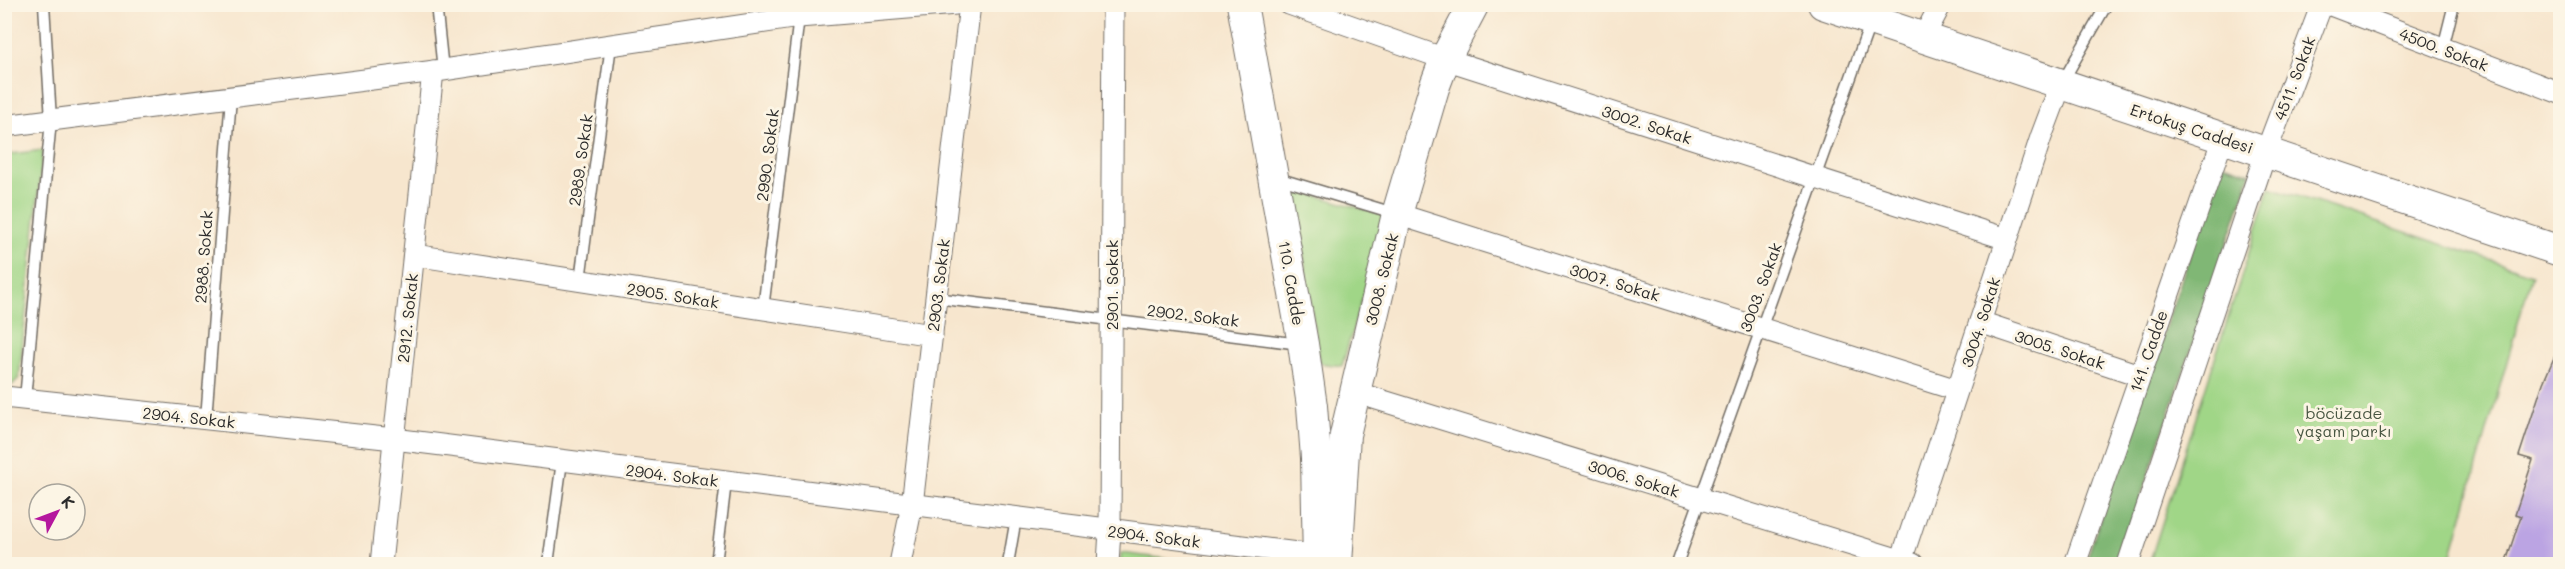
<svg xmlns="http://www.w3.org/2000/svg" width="2565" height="569" font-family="Mali,sans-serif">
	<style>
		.green { fill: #a0d687; stroke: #668059; stroke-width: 1.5 }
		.forest { fill: #80b774; stroke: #567150; stroke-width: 1.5 }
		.building { fill: #bba4e3 }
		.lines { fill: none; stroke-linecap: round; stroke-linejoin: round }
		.lane-casing { stroke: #726c64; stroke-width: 13 }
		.street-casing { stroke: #726c64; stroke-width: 23 }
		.secondary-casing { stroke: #726c64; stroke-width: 32 }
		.lane { stroke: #fff; stroke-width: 10 }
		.street { stroke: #fff; stroke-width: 21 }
		.secondary { stroke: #fff; stroke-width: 30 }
		.labels { text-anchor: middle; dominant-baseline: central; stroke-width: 6; stroke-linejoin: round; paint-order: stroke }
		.street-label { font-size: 16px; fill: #2b2b2b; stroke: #fcf5e5 }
		.park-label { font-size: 16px; fill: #485642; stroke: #fcf5e5 }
	</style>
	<rect width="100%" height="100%" fill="#fcf5e5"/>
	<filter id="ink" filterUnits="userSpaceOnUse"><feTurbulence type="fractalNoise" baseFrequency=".0167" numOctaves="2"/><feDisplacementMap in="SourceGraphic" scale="12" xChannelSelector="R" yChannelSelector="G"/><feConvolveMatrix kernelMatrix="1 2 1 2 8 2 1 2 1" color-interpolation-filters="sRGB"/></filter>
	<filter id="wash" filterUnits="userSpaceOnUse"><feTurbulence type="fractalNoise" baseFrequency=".008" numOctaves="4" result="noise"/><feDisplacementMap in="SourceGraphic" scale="24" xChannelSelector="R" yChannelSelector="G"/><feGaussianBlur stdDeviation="1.35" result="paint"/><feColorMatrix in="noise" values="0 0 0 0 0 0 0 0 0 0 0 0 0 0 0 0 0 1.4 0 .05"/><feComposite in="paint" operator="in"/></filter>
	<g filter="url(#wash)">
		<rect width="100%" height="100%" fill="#f7e6ce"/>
		<g class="green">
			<polygon points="43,150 19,378 8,389 4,389 4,155"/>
			<polygon points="2270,187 2532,274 2449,564 2149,564"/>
			<polygon points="1294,189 1387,216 1342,366 1319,363"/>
			<polygon points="1121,553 1206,564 1120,564"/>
		</g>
		<polygon class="forest" points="2221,163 2251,173 2118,564 2085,564"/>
		<g id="blocks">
			<polygon class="building" points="2560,344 2560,564 2505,564 2521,516 2515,514 2533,460 2519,456 2543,383"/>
		</g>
	</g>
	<g filter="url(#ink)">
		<use href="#blocks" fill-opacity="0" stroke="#726c64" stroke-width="1.5"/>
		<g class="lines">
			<defs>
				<g id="lane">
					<polyline points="436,4 443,70"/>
					<polyline points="2443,48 2454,4"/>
					<polyline points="2063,81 2107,4"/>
					<polyline points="1277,178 1397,214"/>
					<polyline points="580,280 611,45"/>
					<polyline points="936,298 1300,344"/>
					<polyline points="763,309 799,17 798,4"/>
					<polyline points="25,399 51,120 44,4"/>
					<polyline points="206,419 231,97"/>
					<polyline points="548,564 562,461"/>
					<polyline points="716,564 726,482"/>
					<polyline points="1008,564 1016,518"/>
					<polyline points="1677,564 1871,21"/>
				</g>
				<g id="street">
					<polyline points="1289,4 1445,59 2007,239"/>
					<polyline points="2328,4 2560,93"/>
					<polyline points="1923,38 1941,4"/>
					<polyline points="4,126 443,70 799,17 956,4"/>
					<polyline points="1397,214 1957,390"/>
					<polyline points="414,255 932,335"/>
					<polyline points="1980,322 2139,375"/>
					<polyline points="1354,392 1913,564"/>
					<polyline points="4,397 394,439 1329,557"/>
					<polyline points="1901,561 2041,137 2061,84"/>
					<polyline points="381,564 433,71"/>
					<polyline points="900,564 912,505 970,4"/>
					<polyline points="1108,564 1110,530 1113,4"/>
					<polyline points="2075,564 2223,138"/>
					<polyline points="2128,564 2266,152 2322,4"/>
				</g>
				<g id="secondary">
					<polyline points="1242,4 1303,344 1312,406 1316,458 1318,564"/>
					<polyline points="1823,4 2560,251"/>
					<polyline points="1337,564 1345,435 1397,214 1434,88 1445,59 1474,4"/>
				</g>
			</defs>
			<use href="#lane" class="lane-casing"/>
			<use href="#street" class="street-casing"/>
			<use href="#secondary" class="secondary-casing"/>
			<use href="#lane" class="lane"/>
			<use href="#street" class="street"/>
			<use href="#secondary" class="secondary"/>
		</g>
	</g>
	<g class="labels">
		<g class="street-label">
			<text transform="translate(2444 49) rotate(21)">4500. Sokak</text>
			<text transform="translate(2294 78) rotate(-69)">4511. Sokak</text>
			<text transform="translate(1647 124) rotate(18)">3002. Sokak</text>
			<text transform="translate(2192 128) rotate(18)">Ertokuş Caddesi</text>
			<text transform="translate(767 155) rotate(-83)">2990. Sokak</text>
			<text transform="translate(580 160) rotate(-82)">2989. Sokak</text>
			<text transform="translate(203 257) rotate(-86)">2988. Sokak</text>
			<text transform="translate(1381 279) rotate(-76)">3008. Sokak</text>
			<text transform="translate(1615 282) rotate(17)">3007. Sokak</text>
			<text transform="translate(1292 283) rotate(80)">110. Cadde</text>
			<text transform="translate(938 285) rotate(-83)">2903. Sokak</text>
			<text transform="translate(1111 285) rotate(-90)">2901. Sokak</text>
			<text transform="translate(1760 287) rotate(-70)">3003. Sokak</text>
			<text transform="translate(673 295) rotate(9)">2905. Sokak</text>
			<text transform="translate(1193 315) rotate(7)">2902. Sokak</text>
			<text transform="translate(407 318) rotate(-84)">2912. Sokak</text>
			<text transform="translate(1980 322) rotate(-72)">3004. Sokak</text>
			<text transform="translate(2060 349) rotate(18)">3005. Sokak</text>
			<text transform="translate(2148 351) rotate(-71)">141. Cadde</text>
			<text transform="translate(189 417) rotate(6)">2904. Sokak</text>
			<text transform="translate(672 475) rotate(7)">2904. Sokak</text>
			<text transform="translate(1634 478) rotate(17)">3006. Sokak</text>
			<text transform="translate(1154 536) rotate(7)">2904. Sokak</text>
		</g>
		<g class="park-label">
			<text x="2344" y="412">böcüzade<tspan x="2344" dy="18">yaşam parkı</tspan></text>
		</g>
	</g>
	<rect width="2565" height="569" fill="none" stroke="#fcf5e5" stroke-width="24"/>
	<g transform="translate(57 512) rotate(49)"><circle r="28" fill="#fcf5e5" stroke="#a8a49b" stroke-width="1.5"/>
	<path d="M0-4.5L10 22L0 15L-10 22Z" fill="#b5179e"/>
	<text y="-9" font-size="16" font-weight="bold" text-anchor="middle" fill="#2b2b2b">K</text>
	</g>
</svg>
